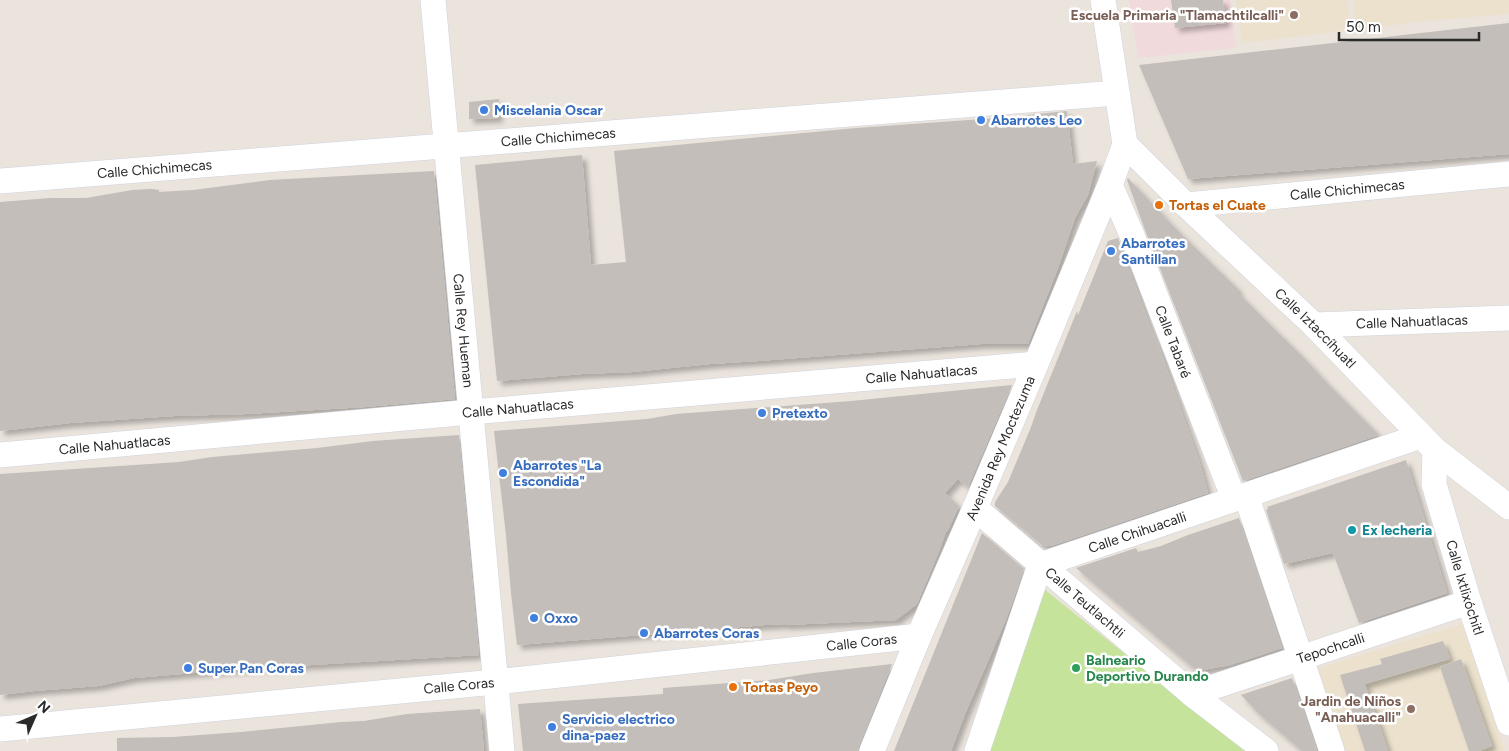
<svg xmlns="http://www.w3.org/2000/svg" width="1509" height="751" font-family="Figtree,sans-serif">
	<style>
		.education { fill: #ebe1cd }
		.medical { fill: #f1dadc }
		.pitch { fill: #c5e39a }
		.building { fill: #c3beb9; filter: url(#shadow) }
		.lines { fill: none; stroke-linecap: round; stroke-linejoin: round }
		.minor-casing { stroke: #cfd2dd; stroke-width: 26 }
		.minor { stroke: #fff; stroke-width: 25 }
		.education-dot { fill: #8d6e63; stroke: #fff; stroke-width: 2 }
		.shop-dot { fill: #3f7fe0; stroke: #fff; stroke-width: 2 }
		.food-dot { fill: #e8710a; stroke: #fff; stroke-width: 2 }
		.culture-dot { fill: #0f9aa8; stroke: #fff; stroke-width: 2 }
		.leisure-dot { fill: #2e9e5b; stroke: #fff; stroke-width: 2 }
		.labels { text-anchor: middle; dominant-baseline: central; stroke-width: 5; stroke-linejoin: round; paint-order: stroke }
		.education-label { font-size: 14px; font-weight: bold; fill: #785e54; stroke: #fff; text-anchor: end }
		.shop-label { font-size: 14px; font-weight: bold; fill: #366cbe; stroke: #fff; text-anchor: start }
		.street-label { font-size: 14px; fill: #2a2a2a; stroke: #fff }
		.food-label { font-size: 14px; font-weight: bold; fill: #c56008; stroke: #fff; text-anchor: start }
		.culture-label { font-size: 14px; font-weight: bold; fill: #0d838f; stroke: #fff; text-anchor: start }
		.leisure-label { font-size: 14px; font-weight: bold; fill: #27864d; stroke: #fff; text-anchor: start }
	</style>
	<defs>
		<filter id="shadow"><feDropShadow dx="4.5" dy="4.5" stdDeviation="2.5" flood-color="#0004"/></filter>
	</defs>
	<rect width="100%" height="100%" fill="#ebe4dd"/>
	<g class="education">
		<polygon points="1236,0 1348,0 1350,30 1242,43"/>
		<polygon points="1353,0 1509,0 1509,14 1425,21 1356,30"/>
		<polygon points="1462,624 1505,751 1345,751 1318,668"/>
	</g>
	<polygon class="medical" points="1129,0 1230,0 1236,48 1138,58"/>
	<polygon class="pitch" points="1039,585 1246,751 979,751"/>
	<g class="building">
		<polygon points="1171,0 1223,0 1226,23 1175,28"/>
		<polygon points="1509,23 1509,154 1188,179 1139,65"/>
		<polygon points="499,99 498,118 469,119 469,102"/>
		<polygon points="1067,111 1073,164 1097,161 1088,195 1075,218 1058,268 1028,344 981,344 758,361 710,364 632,372 582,374 497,381 475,165 582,155 591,265 626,262 614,151 856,128 997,118"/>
		<polygon points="434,171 455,399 365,407 246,414 174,416 70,423 0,431 0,202 50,198 86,198 132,190 151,189 159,190 159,192 193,190 270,180"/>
		<polygon points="1128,178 1179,232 1239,290 1236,291 1306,360 1327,383 1379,435 1243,481 1145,230 1127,180"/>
		<polygon points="1118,238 1151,330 1160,350 1200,464 1208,493 1051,546 1049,545 1043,546 995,506 995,502 1008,482 1031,427 1037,410 1077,311 1078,315 1108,241"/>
		<polygon points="1012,385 968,487 958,479 945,493 959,506 947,532 946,532 938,554 917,604 896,620 785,625 785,624 765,625 517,645 511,593 506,535 494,431 647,419 676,414 851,401"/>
		<polygon points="459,435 479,655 229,670 134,678 98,686 34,691 0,695 0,474 179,462 212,457 317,448 373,441"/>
		<polygon points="1406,460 1447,593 1359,623 1333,553 1284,564 1266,510 1268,509 1267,507"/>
		<polygon points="1239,518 1282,648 1230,665 1197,671 1076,568 1136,548 1138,552 1161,546 1188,535"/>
		<polygon points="982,533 1024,569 1007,617 965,714 951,751 894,751"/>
		<polygon points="1443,641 1450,659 1365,684 1388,751 1365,751 1340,675 1382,664 1380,659"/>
		<polygon points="1461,659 1492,746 1479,751 1469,751 1440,667"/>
		<polygon points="892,664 859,746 858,751 523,751 518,704 663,694 663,688 769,680 813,673"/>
		<polygon points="1292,678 1317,751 1302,751 1259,714 1241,695"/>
		<polygon points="480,709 484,751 117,751 117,738 173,737 241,732 341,722 364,721 407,714"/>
	</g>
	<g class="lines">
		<defs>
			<g id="minor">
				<path id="s1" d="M433 0 502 751"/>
				<path id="s2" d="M1125 144 1186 205 1314 325 1435 450 1509 507"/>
				<path id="s3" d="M0 181 1117 93"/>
				<path id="s4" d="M1110 185 1132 235 1234 499"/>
				<path id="s5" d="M1186 205 1509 174"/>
				<path id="s6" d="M1314 325 1509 318"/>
				<path id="s7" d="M1435 450 1434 484 1469 602 1509 723"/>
				<path id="s8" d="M0 455 471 412 1036 364"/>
				<polyline points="1246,495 1332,751"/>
				<path id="s9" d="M975 508 1192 694 1266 751"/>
				<path id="s10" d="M1192 694 1469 602"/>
				<path id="s11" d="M0 729 495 682 919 636"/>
				<path id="s12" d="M872 751 919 636 975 508 1036 364 1110 185 1125 144 1103 0"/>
				<path id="s13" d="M977 751 1040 565 1421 436"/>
			</g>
		</defs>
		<use href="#minor" class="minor-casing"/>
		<use href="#minor" class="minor"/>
	</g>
	<g class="education-dot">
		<circle cx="1294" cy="15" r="5"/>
		<circle cx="1411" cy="709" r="5"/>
	</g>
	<g class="shop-dot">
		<circle cx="484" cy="110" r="5"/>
		<circle cx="981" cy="120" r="5"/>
		<circle cx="1111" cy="251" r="5"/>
		<circle cx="762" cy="413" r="5"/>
		<circle cx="503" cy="473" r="5"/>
		<circle cx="534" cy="618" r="5"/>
		<circle cx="644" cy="633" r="5"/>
		<circle cx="188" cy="668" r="5"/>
		<circle cx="552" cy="727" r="5"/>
	</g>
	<g class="food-dot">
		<circle cx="1159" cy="205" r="5"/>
		<circle cx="733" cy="687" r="5"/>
	</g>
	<circle class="culture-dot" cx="1352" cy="530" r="5"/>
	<circle class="leisure-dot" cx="1076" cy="668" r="5"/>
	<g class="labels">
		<g class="education-label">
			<text x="1284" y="15">Escuela Primaria "Tlamachtilcalli"</text>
			<text x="1401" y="701">Jardin de Niños<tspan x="1401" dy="16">"Anahuacalli"</tspan></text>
		</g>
		<g class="shop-label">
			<text x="494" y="110">Miscelania Oscar</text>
			<text x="991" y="120">Abarrotes Leo</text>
			<text x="1121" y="243">Abarrotes<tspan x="1121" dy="16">Santillan</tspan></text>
			<text x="772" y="413">Pretexto</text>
			<text x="513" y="465">Abarrotes "La<tspan x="513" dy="16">Escondida"</tspan></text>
			<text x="544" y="618">Oxxo</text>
			<text x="654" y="633">Abarrotes Coras</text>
			<text x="198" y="668">Super Pan Coras</text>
			<text x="562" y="719">Servicio electrico<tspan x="562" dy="16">dina-paez</tspan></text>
		</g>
		<g class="street-label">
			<text stroke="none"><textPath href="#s3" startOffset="560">Calle Chichimecas</textPath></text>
			<text stroke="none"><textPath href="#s3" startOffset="155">Calle Chichimecas</textPath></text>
			<text stroke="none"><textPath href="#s5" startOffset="162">Calle Chichimecas</textPath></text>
			<text stroke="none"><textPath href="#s6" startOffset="98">Calle Nahuatlacas</textPath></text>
			<text stroke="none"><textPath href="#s2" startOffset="265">Calle Iztaccíhuatl</textPath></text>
			<text stroke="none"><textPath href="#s1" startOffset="332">Calle Rey Hueman</textPath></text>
			<text stroke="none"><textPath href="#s4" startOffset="169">Calle Tabaré</textPath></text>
			<text stroke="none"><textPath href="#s8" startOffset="925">Calle Nahuatlacas</textPath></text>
			<text stroke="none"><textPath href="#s8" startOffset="520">Calle Nahuatlacas</textPath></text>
			<text stroke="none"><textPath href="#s8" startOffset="115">Calle Nahuatlacas</textPath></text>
			<text stroke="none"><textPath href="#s12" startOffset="329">Avenida Rey Moctezuma</textPath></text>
			<text stroke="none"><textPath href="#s13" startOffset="299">Calle Chihuacalli</textPath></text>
			<text stroke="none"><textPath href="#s7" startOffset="142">Calle Ixtlixóchitl</textPath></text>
			<text stroke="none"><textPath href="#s9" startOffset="145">Calle Teutlachtli</textPath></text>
			<text stroke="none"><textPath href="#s11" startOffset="866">Calle Coras</textPath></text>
			<text stroke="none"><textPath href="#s10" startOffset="146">Tepochcalli</textPath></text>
			<text stroke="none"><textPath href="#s11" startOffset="461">Calle Coras</textPath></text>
		</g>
		<g class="food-label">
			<text x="1169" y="205">Tortas el Cuate</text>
			<text x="743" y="687">Tortas Peyo</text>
		</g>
		<g class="culture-label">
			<text x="1362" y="530">Ex lecheria</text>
		</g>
		<g class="leisure-label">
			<text x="1086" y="660">Balneario<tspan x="1086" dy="16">Deportivo Durando</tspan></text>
		</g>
	</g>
	<g transform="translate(35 716) rotate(45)" stroke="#ffffff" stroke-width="4" paint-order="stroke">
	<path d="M0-4L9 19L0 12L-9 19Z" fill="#2a2a2a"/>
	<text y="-8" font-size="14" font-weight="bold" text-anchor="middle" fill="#2a2a2a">N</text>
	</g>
	<path d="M1339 32v8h140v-8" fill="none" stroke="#2a2a2a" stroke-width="2.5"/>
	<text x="1346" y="32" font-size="15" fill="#2a2a2a" stroke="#ffffff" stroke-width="4" paint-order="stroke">50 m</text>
</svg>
